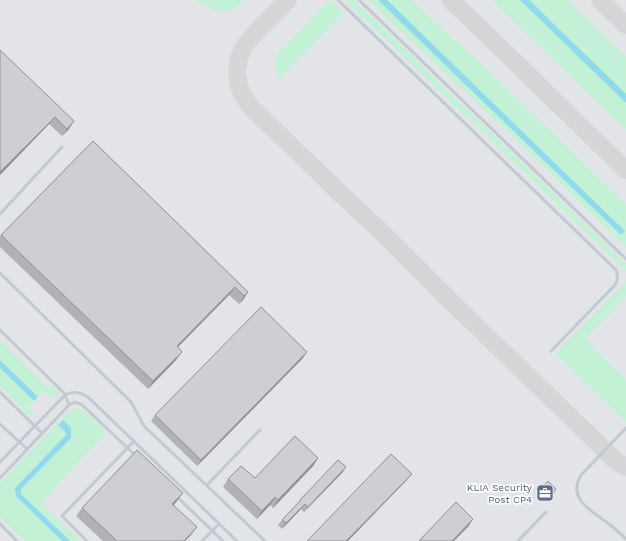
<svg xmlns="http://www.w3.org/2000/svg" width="626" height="541" font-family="'Work Sans',sans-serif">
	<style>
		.airport { fill: #e2e4e7 }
		.green { fill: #c3f1d5 }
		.water { fill: #90daee }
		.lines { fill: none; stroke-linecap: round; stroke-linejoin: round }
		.taxiway { stroke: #d5d6d8; stroke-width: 18 }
		.service { stroke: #c1cad2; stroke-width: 3 }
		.wall { fill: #b0b2b7 }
		.shaded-wall { fill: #909195 }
		.building { fill: #cdcfd5; stroke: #909195 }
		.labels { text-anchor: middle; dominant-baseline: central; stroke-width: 3.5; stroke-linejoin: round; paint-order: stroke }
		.service-label { font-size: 10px; fill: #4e5e75; stroke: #fff; text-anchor: end }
	</style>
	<rect width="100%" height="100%" fill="#f5f3f3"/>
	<rect class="airport" x="0" y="0" width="626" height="541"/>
	<g class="green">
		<path d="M196 0H245C234 11 225 14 210 8 205 6 200 3 196 0Z"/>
		<path d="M330 0H331L344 13 279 79C275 69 274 62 279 52Z"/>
		<polygon points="345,0 354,0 626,264 626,271"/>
		<polygon points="368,0 378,0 621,235 625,231 387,0 411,0 479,62 626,204 626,247 600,223 528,151"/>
		<polygon points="492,0 567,0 626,57 626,130"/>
		<polygon points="626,281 626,296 585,339 626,379 626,422 555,354"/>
		<polygon points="0,341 48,388 51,385 58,392 58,395 53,399 44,391 38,397 0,360"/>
		<polygon points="0,368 34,401 28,407 37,416 31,416 27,414 0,385"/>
		<polygon points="78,408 82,409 106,432 41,503 80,541 70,541 21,494 21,489 71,438 63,420 58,425 65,431 66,435 15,488 16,496 62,541 25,541 0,517 0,483 70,411 74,409"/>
	</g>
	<g class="water">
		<polygon points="378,0 387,0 625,231 621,235"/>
		<polygon points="520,0 529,0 626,94 626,103"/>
		<polygon points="0,360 38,397 34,401 0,368"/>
		<polygon points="63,420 71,428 71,438 21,489 21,494 70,541 62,541 16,496 15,488 66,435 65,431 58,425"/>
	</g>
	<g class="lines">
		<g class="taxiway">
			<path d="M288 0C279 9 271 18 262 26 256 33 249 39 244 47 235 62 235 82 244 97 246 100 248 104 251 107L340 193 395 245 433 284 616 461 626 467"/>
			<polyline points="451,0 626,170"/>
			<polyline points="600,0 626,25"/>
		</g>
		<g class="service">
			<path d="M338 0 616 270C618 275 618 280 615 285L551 351"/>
			<polyline points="359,0 626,259"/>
			<polyline points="0,214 62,147"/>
			<polyline points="0,273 131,402 144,426 265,541"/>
			<polyline points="0,330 64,393 69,405"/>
			<polyline points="0,392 42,433"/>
			<polyline points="0,424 27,449"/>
			<path d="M626 428 582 474C565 498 593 512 609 524 615 529 621 534 626 539"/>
			<path d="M0 462 65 395C73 391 81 392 89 398L237 541"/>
			<polyline points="0,478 69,405 75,402 81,404 135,455"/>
			<polyline points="207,485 260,430"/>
			<polyline points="176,496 223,541"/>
			<polyline points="0,524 17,541"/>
			<polyline points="87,541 62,516 134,441"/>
			<polyline points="202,541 219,524"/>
			<polyline points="518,541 546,512"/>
		</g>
	</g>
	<g class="wall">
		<polygon points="0,50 69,129 62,136 49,124 0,175"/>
		<polygon points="93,141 248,292 243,300 239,304 229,295 178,347 176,360 148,389 0,247 0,237 1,235"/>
		<polygon points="303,358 197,466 151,421 155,415"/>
		<polygon points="318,458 313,466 273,508 270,505 257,519 223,487 228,479 255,478"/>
		<polygon points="346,467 342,473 304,512 301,509 282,529 278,525 282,520 297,504 300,500"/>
		<polygon points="540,490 554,493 545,501 537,494"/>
		<polygon points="177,501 174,505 191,535 185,541 103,541 76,516 82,508"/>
	</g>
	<g class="shaded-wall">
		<polygon points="55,117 49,124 0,175 0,172"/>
		<polygon points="74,121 69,129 62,136 67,129"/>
		<polygon points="235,287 229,295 172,353 177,346"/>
		<polygon points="248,292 243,300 239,304 244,296"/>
		<polygon points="182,352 176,360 148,389 153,381"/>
		<polygon points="307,352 303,358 197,466 201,460"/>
		<polygon points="318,458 313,466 273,508 278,500"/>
		<polygon points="346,467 342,473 304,512 308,507"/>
		<polygon points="412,474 406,481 348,541 346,541"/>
		<polygon points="556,489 554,493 545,501 548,497"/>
		<polygon points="183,493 177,501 167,512 172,504"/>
		<polygon points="275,497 270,505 257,519 262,511"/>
		<polygon points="305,504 301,509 282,529 286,523"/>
		<polygon points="473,519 468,527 454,541 452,541"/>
		<polygon points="197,527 191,535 185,541 184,541"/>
	</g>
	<g class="building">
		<polygon points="0,50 74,121 67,129 55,117 0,172"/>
		<polygon points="93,141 248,292 244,296 235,287 177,346 182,352 153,381 1,235"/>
		<polygon points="261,307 307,352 201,460 155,415"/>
		<polygon points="295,436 318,458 278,500 275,497 262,511 228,479 241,466 255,478"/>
		<polygon points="137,450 183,493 172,504 197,527 184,541 117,541 82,508"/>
		<polygon points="391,454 412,474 346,541 307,541"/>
		<polygon points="338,460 346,467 308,507 305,504 286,523 282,520 301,500 300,500"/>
		<polygon points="548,481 556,489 548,497 540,490"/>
		<polygon points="456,502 473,519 452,541 419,541"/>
	</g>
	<defs>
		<symbol id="office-square" viewBox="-11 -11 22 22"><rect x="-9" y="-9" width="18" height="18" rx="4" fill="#5c6f8a" stroke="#fff"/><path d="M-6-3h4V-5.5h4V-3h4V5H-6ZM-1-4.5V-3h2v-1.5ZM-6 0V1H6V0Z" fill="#fff"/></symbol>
	</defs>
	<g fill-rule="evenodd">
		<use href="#office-square" x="535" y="483" width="20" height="20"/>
	</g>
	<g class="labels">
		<g class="service-label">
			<text x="532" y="487">KLIA Security<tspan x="532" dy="12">Post CP4</tspan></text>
		</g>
	</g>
</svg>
